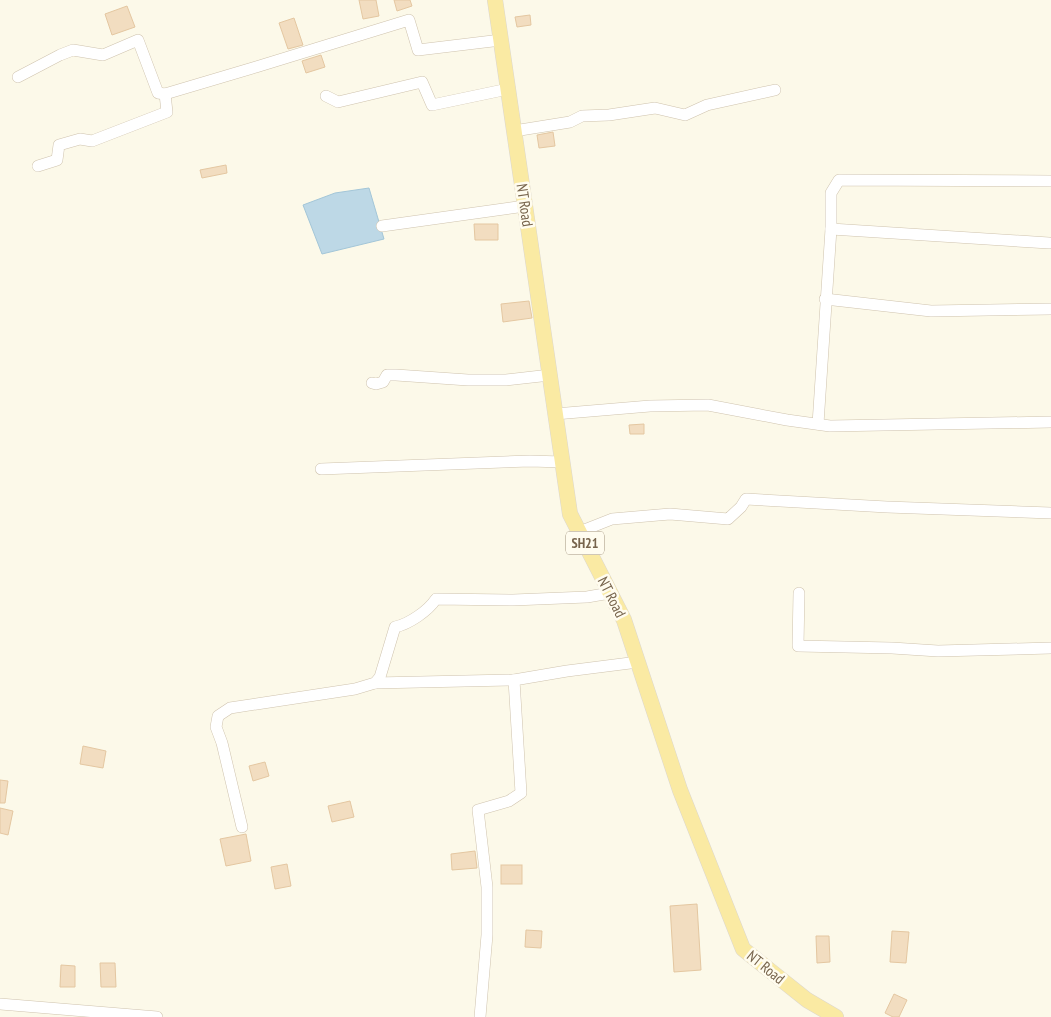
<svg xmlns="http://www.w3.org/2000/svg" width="1051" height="1017" font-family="'PT Sans Narrow',sans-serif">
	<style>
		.water { fill: #bdd8e6; stroke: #a3c6d8 }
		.building { fill: #f2ddc0; stroke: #e4c7a1 }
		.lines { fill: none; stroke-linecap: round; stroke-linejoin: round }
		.minor-casing { stroke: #cfc3ae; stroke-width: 12 }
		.major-casing { stroke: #dcd7d0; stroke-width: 16 }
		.minor { stroke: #fff; stroke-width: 11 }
		.major { stroke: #faeaa3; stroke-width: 15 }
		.labels { text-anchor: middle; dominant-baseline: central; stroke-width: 5; stroke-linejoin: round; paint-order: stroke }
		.shield { fill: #fffcef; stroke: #a0927d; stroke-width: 1 }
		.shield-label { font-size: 14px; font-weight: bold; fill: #77644c }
		.street-label { font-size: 15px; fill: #77644c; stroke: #fffcef }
	</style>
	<rect width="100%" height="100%" fill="#fcf9e9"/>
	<polygon class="water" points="369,188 384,239 322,254 303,205 335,193"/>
	<g class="building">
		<polygon points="359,0 376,0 379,16 363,19"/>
		<polygon points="394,0 410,0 412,6 397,11"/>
		<polygon points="127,6 135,27 112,35 105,14"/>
		<polygon points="530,15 531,25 517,27 515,17"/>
		<polygon points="294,18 303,45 288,49 279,23"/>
		<polygon points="321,55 325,67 306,73 302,61"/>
		<polygon points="553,132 555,146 539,148 537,135"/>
		<polygon points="226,165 227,173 202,178 200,170"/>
		<polygon points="474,224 498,224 498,240 475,240"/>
		<polygon points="529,301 532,318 503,322 501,304"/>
		<polygon points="644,424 644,434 630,434 629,425"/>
		<polygon points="83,746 106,751 103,768 80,764"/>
		<polygon points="265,762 269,776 253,781 249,766"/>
		<polygon points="0,780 8,781 5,803 0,803"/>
		<polygon points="350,801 354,817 332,822 328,806"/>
		<polygon points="0,808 13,811 8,835 0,833"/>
		<polygon points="246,834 251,861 226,866 220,839"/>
		<polygon points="475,851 477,868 452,870 451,854"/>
		<polygon points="287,864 291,886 275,889 271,867"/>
		<rect x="501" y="865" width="21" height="19"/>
		<polygon points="697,904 701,970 674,972 670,906"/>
		<polygon points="526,930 542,931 541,948 525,947"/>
		<polygon points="892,931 909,932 906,963 890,962"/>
		<polygon points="816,936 829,936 830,962 817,963"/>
		<polygon points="100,963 115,963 116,987 101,987"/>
		<polygon points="61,965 75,966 75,987 60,987"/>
		<polygon points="894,994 907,1000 899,1017 893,1017 885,1013"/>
	</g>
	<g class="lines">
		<defs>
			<g id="minor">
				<polyline points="18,77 60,55 73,50 103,55 138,40 158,93 165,94 256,67 409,20 418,50 501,40"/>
				<polyline points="326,96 338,102 422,82 432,105 508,89"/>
				<polyline points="514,131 570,122 582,116 609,115 655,108 685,115 707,105 775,90"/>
				<polyline points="38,166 57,160 59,145 80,139 92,141 167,112 165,94"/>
				<polyline points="382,226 525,206"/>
				<polyline points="831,229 1049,243"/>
				<polyline points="825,299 931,311 1051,309"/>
				<polyline points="372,383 376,384 383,382 387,375 396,375 468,380 506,380 550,375"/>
				<polyline points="555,414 650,406 708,405 787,420 830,426 1051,422"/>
				<polyline points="818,424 831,229 831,193 839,180 1051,181"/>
				<polyline points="321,469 530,461 562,462"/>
				<polyline points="579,532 612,519 670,514 728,519 741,507 746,499 887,507 1051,513"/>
				<polyline points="799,593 798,646 892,648 938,651 1051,648"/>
				<polyline points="375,683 514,680"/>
				<path d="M242 827 222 743 216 727 218 716 230 708 355 689 375 683 380 677 395 627C409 624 428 611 436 599L513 600 587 597 610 593"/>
				<polyline points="0,1004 157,1017"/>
				<polyline points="480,1017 487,935 487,887 478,810 509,801 521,793 514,680 567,671 638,662"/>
			</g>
			<polyline id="major" points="495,0 570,514 624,620 680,790 743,949 807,1000 836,1017"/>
		</defs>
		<use href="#minor" class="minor-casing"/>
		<use href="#major" class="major-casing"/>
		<use href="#minor" class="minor"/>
		<use href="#major" class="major"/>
	</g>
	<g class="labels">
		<rect class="shield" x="566" y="531.5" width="38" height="23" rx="4"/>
		<g class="shield-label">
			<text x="585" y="543">SH21</text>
		</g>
		<g class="street-label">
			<text transform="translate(525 205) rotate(82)">NT Road</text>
			<text transform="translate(612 597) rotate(63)">NT Road</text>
			<text transform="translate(766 967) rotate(39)">NT Road</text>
		</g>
	</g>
</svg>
